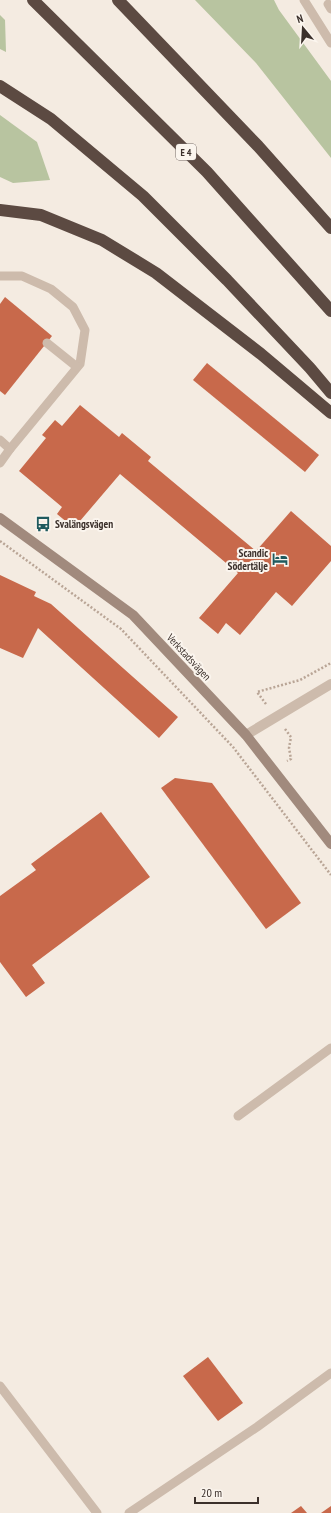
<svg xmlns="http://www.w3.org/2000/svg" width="331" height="1513" font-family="'PT Sans Narrow',sans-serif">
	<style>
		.green { fill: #b8c4a0 }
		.building { fill: #c8694b }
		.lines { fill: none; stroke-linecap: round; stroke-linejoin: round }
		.path { stroke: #b9a596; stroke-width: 2.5; stroke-dasharray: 2 2; stroke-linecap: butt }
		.service { stroke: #cdbbac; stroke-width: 9 }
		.minor { stroke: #cdbbac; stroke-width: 10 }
		.secondary { stroke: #a18a7d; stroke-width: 10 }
		.motorway { stroke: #5c4a42; stroke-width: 12 }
		.labels { text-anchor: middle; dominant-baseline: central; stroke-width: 4; stroke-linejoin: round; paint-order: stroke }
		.shield { fill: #fbf5ee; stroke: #756b66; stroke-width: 1 }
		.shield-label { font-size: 10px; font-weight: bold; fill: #3b302b }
		.poi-label { font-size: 11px; font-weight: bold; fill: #3b302b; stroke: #fbf5ee; text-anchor: start }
		.street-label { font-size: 11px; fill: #3b302b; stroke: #fbf5ee }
	</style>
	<rect width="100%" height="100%" fill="#f4ebe1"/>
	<g class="green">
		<polygon points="195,0 274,0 279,10 331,81 331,158 256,63"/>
		<polygon points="0,15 5,20 6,52 0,49"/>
		<polygon points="0,115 37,142 50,180 13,183 0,177"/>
	</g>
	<g class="building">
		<polygon points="5,297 52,336 5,395 0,391 0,304"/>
		<polygon points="207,363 319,455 305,472 193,380"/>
		<polygon points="80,405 119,437 122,433 151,457 148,461 256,551 291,511 331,546 331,561 292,606 276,592 240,635 226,623 218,634 199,618 238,573 120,474 74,528 57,514 62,507 19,471 46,438 42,435 55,420 62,426"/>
		<polygon points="0,575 36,592 34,596 51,604 178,717 159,738 38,628 23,658 0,648"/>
		<polygon points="175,778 212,783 301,903 266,929 161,788"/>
		<polygon points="101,812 150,877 32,965 45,983 26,997 0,962 0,896 36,870 31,864"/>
		<polygon points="208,1357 243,1403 218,1421 183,1376"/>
		<polygon points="301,1506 307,1513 291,1513"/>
		<polygon points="331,1506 331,1513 321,1513"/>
	</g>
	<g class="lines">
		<g class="path">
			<polyline points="0,541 121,629 233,747 331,875"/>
			<polyline points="266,704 257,692 300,680 331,663"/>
			<polyline points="285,729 291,737 289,748 291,759 287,761"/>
		</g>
		<g class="service">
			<polyline points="304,0 331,43"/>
			<polyline points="328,4 331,9"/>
			<polyline points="0,276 22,276 51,289 73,307 85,330 80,364 10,449"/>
			<polyline points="47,343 77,367"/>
			<polyline points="0,440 10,449 0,463"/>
			<polyline points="238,1116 331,1048"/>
			<polyline points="0,1386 97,1513"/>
			<polyline points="129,1513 257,1427 331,1373"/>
		</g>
		<polyline class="minor" points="246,735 331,684"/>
		<polyline class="secondary" points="0,518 133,615 246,735 331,844"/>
		<g class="motorway">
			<polyline points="33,0 207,172 331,311"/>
			<polyline points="118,0 258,146 331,228"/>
			<polyline points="0,86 51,119 143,196 227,280 310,368 331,393"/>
			<polyline points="0,210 41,215 102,240 156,273 261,354 331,413"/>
		</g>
	</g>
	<defs>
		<symbol id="bus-bare" viewBox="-9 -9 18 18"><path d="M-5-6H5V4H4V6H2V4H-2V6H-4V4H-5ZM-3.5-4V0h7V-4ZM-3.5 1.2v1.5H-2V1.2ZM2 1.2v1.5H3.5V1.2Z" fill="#1f5a5e" stroke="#fbf5ee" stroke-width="2.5" paint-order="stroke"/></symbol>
		<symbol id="hotel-bare" viewBox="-9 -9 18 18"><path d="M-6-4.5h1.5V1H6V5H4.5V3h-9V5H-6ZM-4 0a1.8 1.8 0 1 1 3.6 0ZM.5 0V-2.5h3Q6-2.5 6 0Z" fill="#1f5a5e" stroke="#fbf5ee" stroke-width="2.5" paint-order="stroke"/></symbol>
	</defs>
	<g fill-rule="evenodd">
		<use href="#bus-bare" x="32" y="513" width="22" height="22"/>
		<use href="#hotel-bare" x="269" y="548" width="22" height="22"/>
	</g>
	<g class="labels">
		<rect class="shield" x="176" y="144" width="20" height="16" rx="3"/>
		<g class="shield-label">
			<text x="186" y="152">E 4</text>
		</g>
		<g class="poi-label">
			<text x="55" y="524">Svalängsvägen</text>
			<text x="268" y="553" text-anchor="end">Scandic<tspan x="268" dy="13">Södertälje</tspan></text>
		</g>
		<g class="street-label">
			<text transform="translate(189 657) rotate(47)">Verkstadsvägen</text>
		</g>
	</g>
	<g transform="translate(303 28) rotate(342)" stroke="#fbf5ee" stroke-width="3" paint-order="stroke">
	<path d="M0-3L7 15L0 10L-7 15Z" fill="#3b302b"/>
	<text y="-6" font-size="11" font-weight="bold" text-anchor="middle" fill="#3b302b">N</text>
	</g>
	<path d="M195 1497v6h63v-6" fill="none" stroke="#3b302b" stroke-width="2"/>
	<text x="201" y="1497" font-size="12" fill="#3b302b" stroke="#fbf5ee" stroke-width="3" paint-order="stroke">20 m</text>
</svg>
